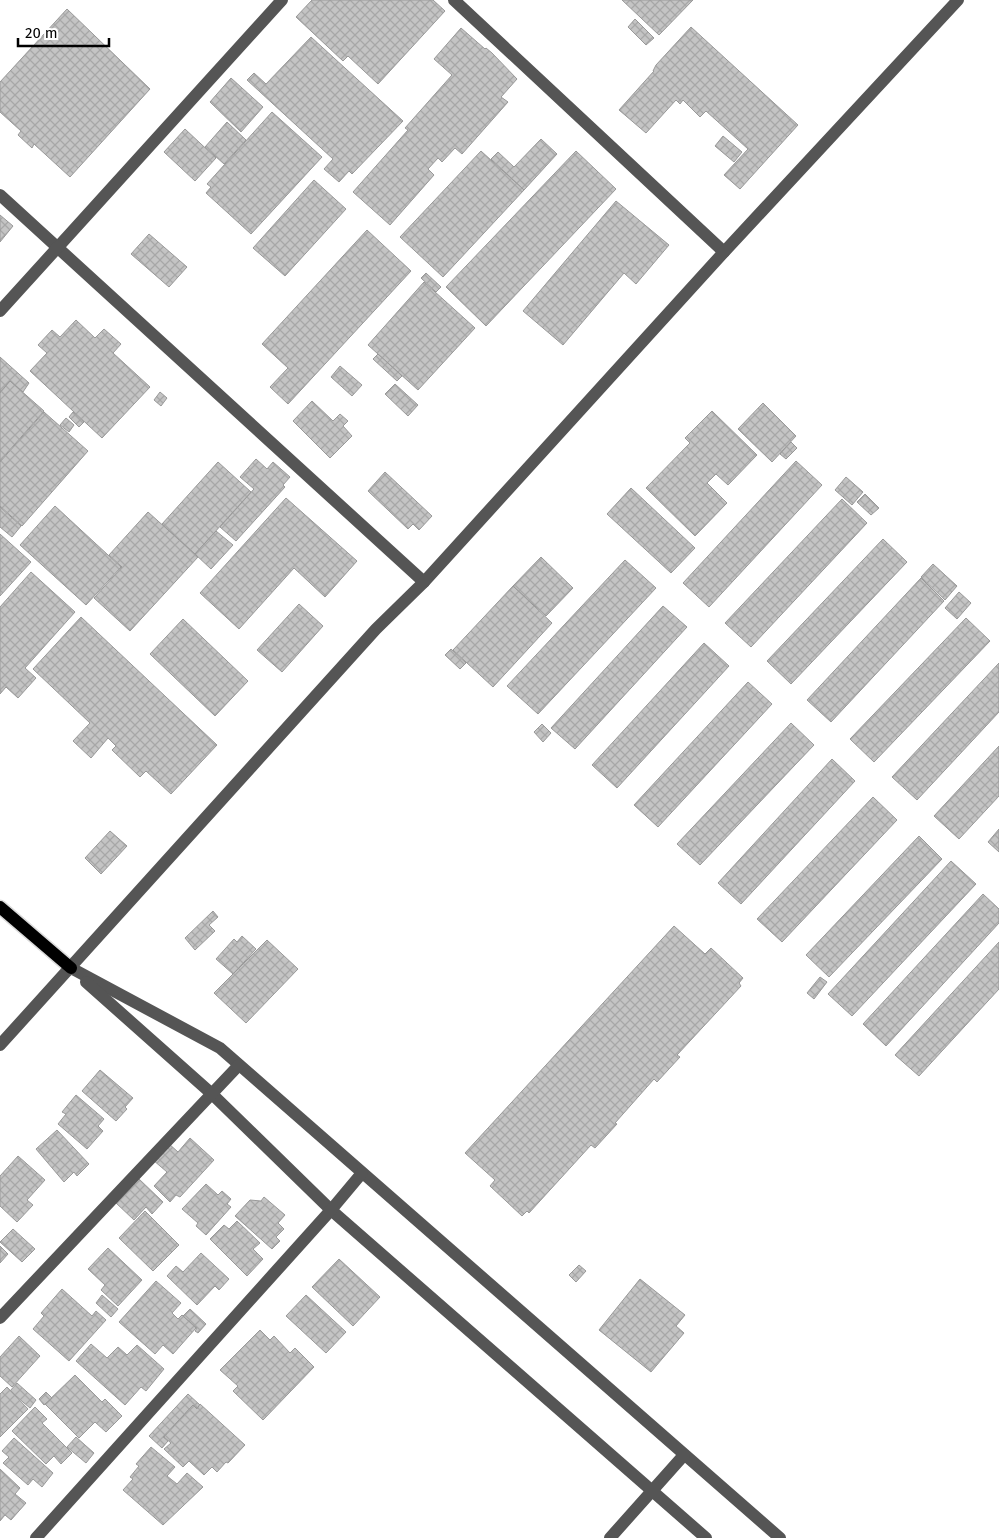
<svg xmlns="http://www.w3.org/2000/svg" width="999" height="1538" font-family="'Fira Sans',sans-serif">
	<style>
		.building { fill: url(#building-cross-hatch); stroke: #999 }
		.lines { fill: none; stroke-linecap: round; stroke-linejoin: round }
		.major-casing { stroke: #dbdbdb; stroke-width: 15 }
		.minor { stroke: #555; stroke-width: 12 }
		.major { stroke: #000; stroke-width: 12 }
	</style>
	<defs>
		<pattern id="building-cross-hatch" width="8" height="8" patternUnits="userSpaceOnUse" patternTransform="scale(1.25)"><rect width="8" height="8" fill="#c4c4c4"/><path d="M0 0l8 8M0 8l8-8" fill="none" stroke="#a7a7a7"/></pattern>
	</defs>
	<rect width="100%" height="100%" fill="#fff"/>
	<g class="building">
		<polygon points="312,0 433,0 445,11 378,84 348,56 343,61 296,17"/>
		<polygon points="622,0 693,0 659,35"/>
		<polygon points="67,9 150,89 70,177 34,144 32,148 18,135 21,131 0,112 0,82"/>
		<polygon points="635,19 654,38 646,45 628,27"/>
		<polygon points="691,27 798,125 740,189 724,175 748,149 706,111 700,117 683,100 680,104 676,100 646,133 619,110 654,71 653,71 656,65"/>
		<polygon points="461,28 485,49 486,48 492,53 517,79 501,97 508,102 462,154 455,148 442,162 438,158 428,169 434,175 390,225 353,192 408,130 405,128 452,75 434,59"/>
		<polygon points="311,37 403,121 352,174 349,171 339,182 324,169 333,159 247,80 254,73 266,84"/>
		<polygon points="231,78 263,107 241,132 210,102"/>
		<polygon points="272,112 322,157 251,234 206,193 211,187 207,184"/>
		<polygon points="227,122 246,140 224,164 205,147"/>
		<polygon points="185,129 216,158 195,181 164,152"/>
		<polygon points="723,136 742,152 734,162 715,146"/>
		<polygon points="541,139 557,154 524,190 491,159 498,152 514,167"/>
		<polygon points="481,151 524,190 443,277 400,237"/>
		<polygon points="576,151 616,189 486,326 446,287"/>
		<polygon points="314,180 346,209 285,276 253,248"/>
		<polygon points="616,201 669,245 636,284 624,273 563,345 523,311"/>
		<polygon points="0,215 13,226 0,242"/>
		<polygon points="367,230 411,271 288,404 270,387 288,368 262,344"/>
		<polygon points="149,234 187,267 169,287 131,254"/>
		<polygon points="426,273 441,287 436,292 421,278"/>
		<polygon points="424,282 475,328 418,390 368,345"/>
		<polygon points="76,320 95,338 104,329 121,344 113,353 150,387 102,438 30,371 47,353 38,345 52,330 60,337"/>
		<polygon points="378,354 402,376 397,381 373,359"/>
		<polygon points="0,357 29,383 23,392 10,381 0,392"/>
		<polygon points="340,366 362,385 352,396 331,377"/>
		<polygon points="10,381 44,411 0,461 0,393"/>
		<polygon points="395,384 418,405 408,416 385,394"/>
		<polygon points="160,392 167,398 161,406 154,400"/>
		<polygon points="312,401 333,421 340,414 348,421 343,426 352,436 330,458 293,421"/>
		<polygon points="763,403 796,436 772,462 738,429"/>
		<polygon points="712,411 757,455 728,485 716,474 707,483 727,503 695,536 646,488 690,443 685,438"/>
		<polygon points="44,412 88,451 22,526 0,506 0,462"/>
		<polygon points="73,412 84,422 79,427 69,417"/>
		<polygon points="66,418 74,425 69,432 60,425"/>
		<polygon points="791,442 797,448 786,459 780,454"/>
		<polygon points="256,459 267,469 273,462 290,477 283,485 285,487 236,541 220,527 254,489 240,477"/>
		<polygon points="796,461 822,485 709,607 683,583"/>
		<polygon points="218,462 251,492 195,554 162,524"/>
		<polygon points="385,472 432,516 419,530 413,524 408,529 368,491"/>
		<polygon points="846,477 863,492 852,505 835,490"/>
		<polygon points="631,488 695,548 671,573 607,514"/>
		<polygon points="865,494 879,508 871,515 857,502"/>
		<polygon points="286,498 357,561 325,597 294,568 239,629 200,593"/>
		<polygon points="842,499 867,523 751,647 725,623"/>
		<polygon points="55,506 121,567 86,605 20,545"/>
		<polygon points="0,507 21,526 12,537 0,527"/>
		<polygon points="148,512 198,557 130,631 94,598 122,567 109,555"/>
		<polygon points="216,531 233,545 211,569 195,554"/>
		<polygon points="0,534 31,562 0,596"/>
		<polygon points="883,539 907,562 791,684 767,661"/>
		<polygon points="541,557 573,588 546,616 513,586"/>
		<polygon points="625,560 656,588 538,714 507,686"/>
		<polygon points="933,564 957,586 945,600 921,577"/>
		<polygon points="31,572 75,612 25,668 36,678 18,698 6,687 0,694 0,607"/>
		<polygon points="921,578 944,601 831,722 807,700"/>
		<polygon points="513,586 552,623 493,687 453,650"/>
		<polygon points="959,592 971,603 957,619 945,608"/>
		<polygon points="299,604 323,626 282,672 257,650"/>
		<polygon points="663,606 687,627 575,749 551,728"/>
		<polygon points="81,617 217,745 171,794 146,771 140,777 112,750 116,746 108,738 91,758 73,741 90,723 33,669"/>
		<polygon points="966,618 990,641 874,762 850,739"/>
		<polygon points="183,619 248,681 215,716 150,654"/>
		<polygon points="704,643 729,666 617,788 592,765"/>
		<polygon points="451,649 466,663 460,669 445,655"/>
		<polygon points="999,663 999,712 917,800 892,777"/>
		<polygon points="748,682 772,704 658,827 634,805"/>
		<polygon points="791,723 814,745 700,865 677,844"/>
		<polygon points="542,724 551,733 543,742 534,732"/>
		<polygon points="999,746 999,796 959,839 934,816"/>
		<polygon points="832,759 855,781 741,904 718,883"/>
		<polygon points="873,797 897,820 782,942 757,919"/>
		<polygon points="999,829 999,852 988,842"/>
		<polygon points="110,831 127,846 101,874 85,858"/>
		<polygon points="919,836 942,859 829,977 806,955"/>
		<polygon points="951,861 976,884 852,1016 828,994"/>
		<polygon points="983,894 999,909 999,923 886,1046 863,1024"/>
		<polygon points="213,911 218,917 209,925 215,931 195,950 185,938"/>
		<polygon points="674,926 705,954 711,948 743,978 739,983 741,986 677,1055 680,1057 657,1082 654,1079 615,1123 617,1124 595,1148 591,1145 529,1213 527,1211 522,1216 490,1186 495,1180 465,1153"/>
		<polygon points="242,936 256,949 233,974 216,959 234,939 237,942"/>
		<polygon points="267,940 298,969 246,1023 214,993"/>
		<polygon points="999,942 999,989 919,1076 895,1055"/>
		<polygon points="820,977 827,982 814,999 807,993"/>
		<polygon points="100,1070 133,1098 125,1107 127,1109 116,1121 82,1091"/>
		<polygon points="76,1095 104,1119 98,1126 103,1131 87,1149 58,1124 66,1114 62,1112"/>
		<polygon points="57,1130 89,1164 77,1176 74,1172 64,1182 36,1149"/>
		<polygon points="190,1138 214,1160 180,1197 176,1195 170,1202 154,1186 167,1172 153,1160 168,1143 178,1152"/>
		<polygon points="18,1156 45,1180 27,1200 33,1205 17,1222 0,1206 0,1176"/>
		<polygon points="138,1178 163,1202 152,1214 146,1207 134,1220 115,1202"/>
		<polygon points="206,1184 218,1195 222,1191 231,1199 227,1204 231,1207 206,1235 196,1226 198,1223 182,1209"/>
		<polygon points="264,1197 285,1215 278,1223 284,1229 276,1237 280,1241 272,1249 235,1216 250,1200 261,1201"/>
		<polygon points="145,1211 179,1245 153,1271 119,1238"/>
		<polygon points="237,1221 260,1243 253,1249 263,1259 247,1276 210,1239 224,1225 229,1229"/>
		<polygon points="13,1229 35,1249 22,1262 0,1242"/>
		<polygon points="0,1246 8,1254 0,1263"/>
		<polygon points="108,1248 142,1280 118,1306 101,1290 105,1285 88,1269"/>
		<polygon points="201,1253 229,1279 219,1290 215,1286 197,1305 167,1276 176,1266 183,1272"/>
		<polygon points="339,1259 380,1297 353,1326 312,1287"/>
		<polygon points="579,1265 586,1271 576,1282 569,1275"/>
		<polygon points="640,1279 685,1315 676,1326 684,1333 651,1372 599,1330"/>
		<polygon points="156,1281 181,1303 172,1313 178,1319 182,1315 196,1328 173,1354 163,1345 155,1354 119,1322"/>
		<polygon points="62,1289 92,1316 96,1311 106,1320 69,1361 33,1329 44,1316 41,1313"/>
		<polygon points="102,1295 118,1309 111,1317 96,1303"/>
		<polygon points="306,1295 346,1332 326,1353 286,1316"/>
		<polygon points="190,1309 206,1324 198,1333 195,1331 197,1328 183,1316"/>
		<polygon points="260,1330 270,1340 274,1336 290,1353 295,1348 314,1367 263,1420 233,1391 238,1386 220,1370"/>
		<polygon points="19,1336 40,1356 12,1387 0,1376 0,1357"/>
		<polygon points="91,1344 107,1358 118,1347 127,1355 137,1345 164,1369 146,1391 141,1387 125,1405 76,1361"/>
		<polygon points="75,1375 102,1402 105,1399 122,1416 106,1432 95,1422 79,1438 45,1404"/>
		<polygon points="17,1383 36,1400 30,1408 10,1391"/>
		<polygon points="7,1387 28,1409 0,1437 0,1394"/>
		<polygon points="46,1392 52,1398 44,1405 39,1399"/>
		<polygon points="188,1394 200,1405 197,1408 193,1405 163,1437 168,1441 162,1448 149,1436"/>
		<polygon points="200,1404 245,1445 228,1463 226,1462 217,1472 212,1467 204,1475 189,1461 183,1467 164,1449 171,1443 164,1437 193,1405 197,1409"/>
		<polygon points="35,1407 47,1419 42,1423 72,1453 61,1464 54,1456 46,1464 12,1431"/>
		<polygon points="76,1437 94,1453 86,1463 67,1447"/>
		<polygon points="14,1438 53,1473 42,1487 33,1479 28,1485 3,1463 9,1457 2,1451"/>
		<polygon points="151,1447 175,1467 167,1476 177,1484 187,1473 203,1487 163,1525 123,1490 133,1479 130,1477 139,1466 136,1464"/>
		<polygon points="0,1469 20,1488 15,1494 26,1503 11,1520 5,1515 0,1521"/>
	</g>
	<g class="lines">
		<defs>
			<polyline id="major" points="0,907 71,968"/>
		</defs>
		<use href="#major" class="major-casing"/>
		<g class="minor">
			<polyline points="454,0 724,252"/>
			<polyline points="0,195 424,582"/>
			<polyline points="0,311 282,0"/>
			<polyline points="71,968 220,1048 780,1538"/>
			<polyline points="86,982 212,1094 331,1210 706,1538"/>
			<polyline points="0,1045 376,629 424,582 724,252 958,0"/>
			<polyline points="0,1318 239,1065"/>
			<polyline points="36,1538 331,1210 362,1173"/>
			<polyline points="610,1538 684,1455"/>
		</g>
		<use href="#major" class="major"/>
	</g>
	<path d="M18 38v8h91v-8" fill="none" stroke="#000000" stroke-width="2.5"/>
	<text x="25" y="38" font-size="15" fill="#000000" stroke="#ffffff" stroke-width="4" paint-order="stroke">20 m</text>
</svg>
